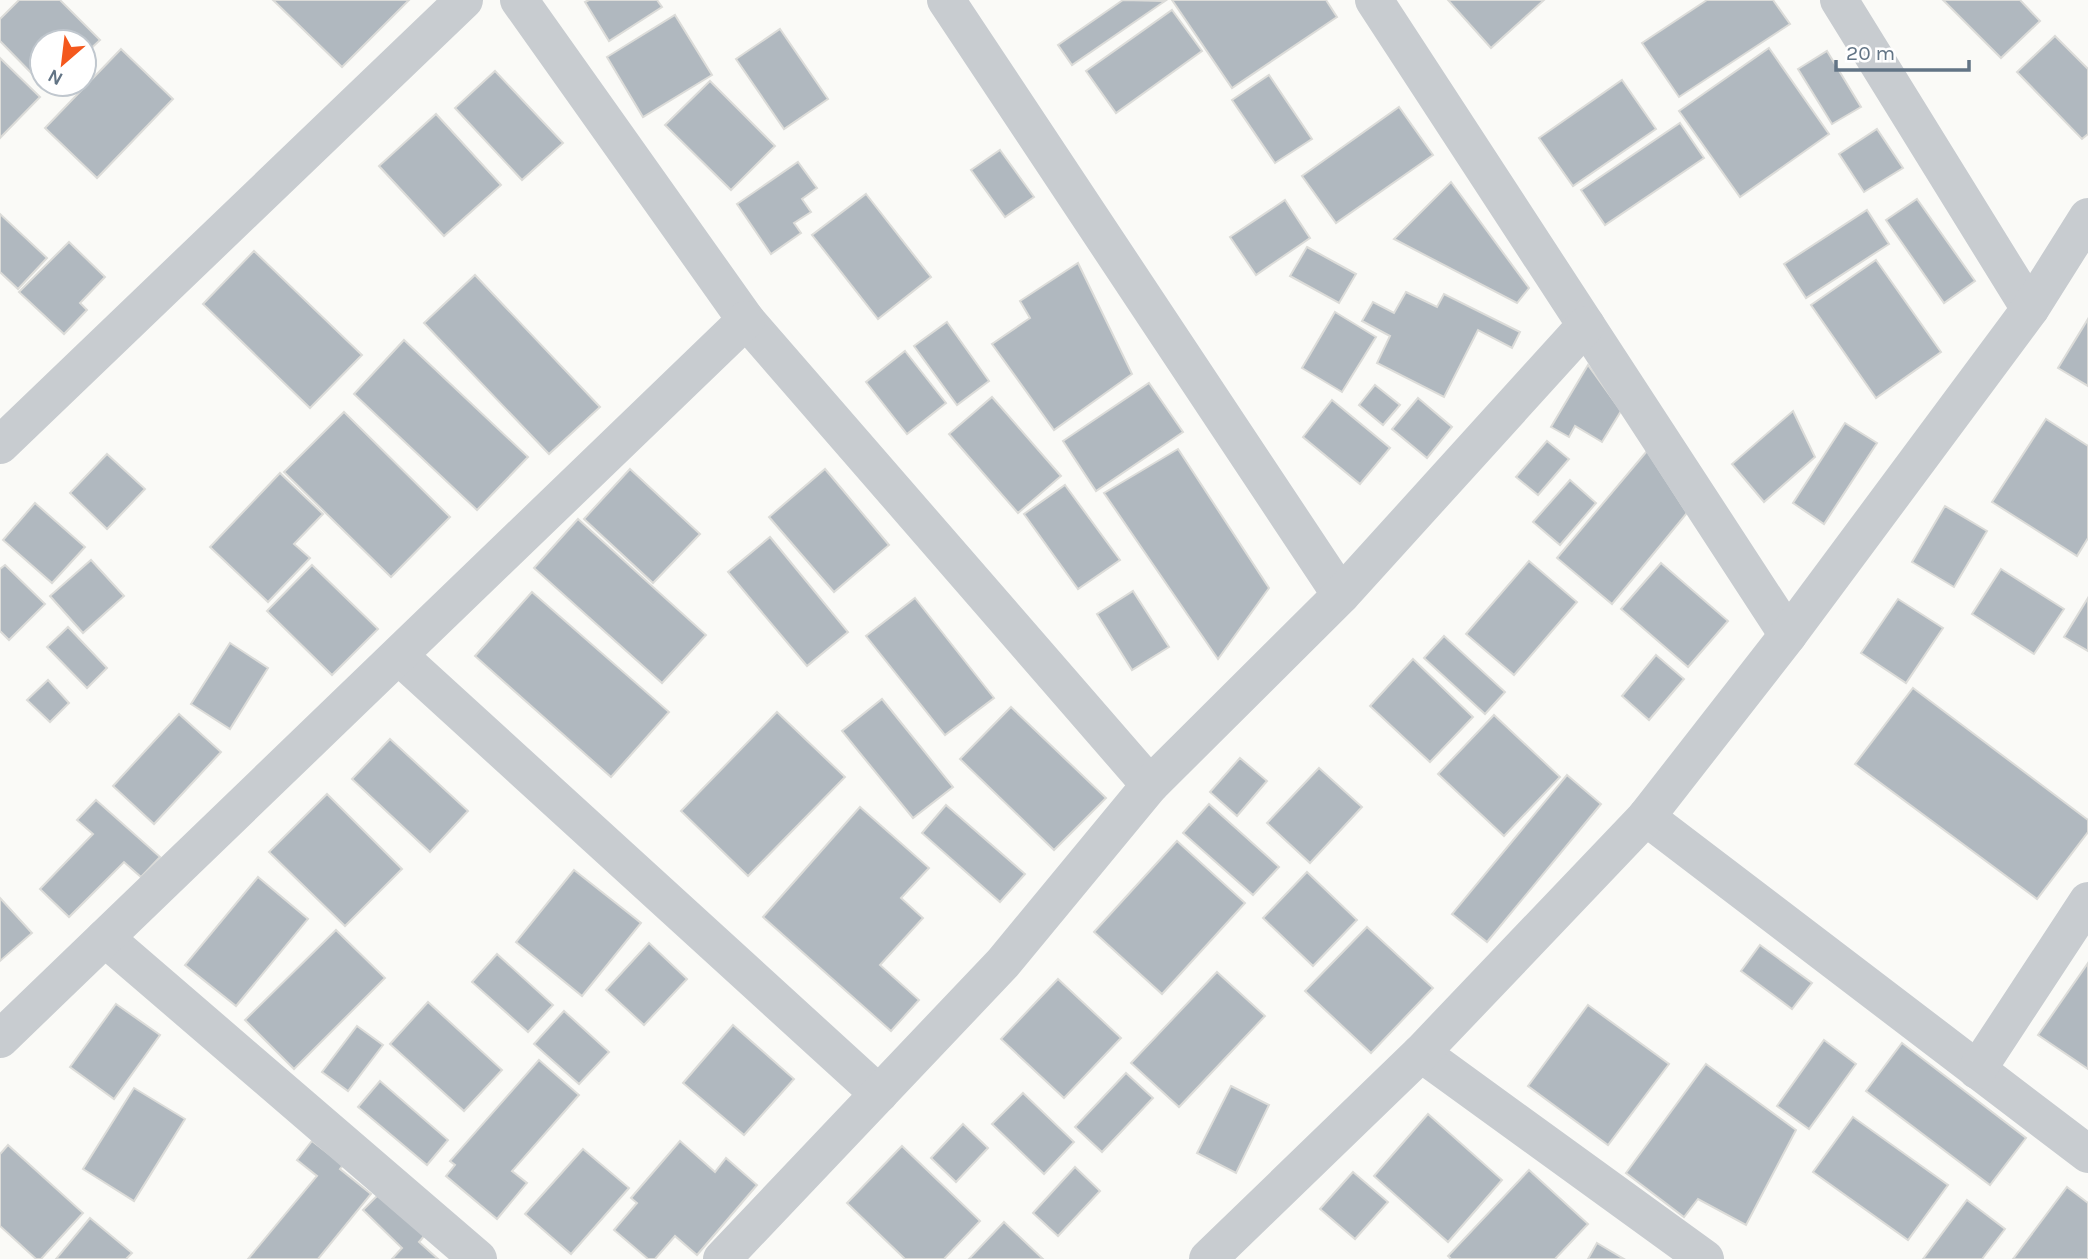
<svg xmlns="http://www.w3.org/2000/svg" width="2088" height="1259" font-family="Karla,sans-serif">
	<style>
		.building { fill: #b0b8bf; stroke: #dcdcd9; stroke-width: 2 }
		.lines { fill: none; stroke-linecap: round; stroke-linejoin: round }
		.minor { stroke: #c8ccd0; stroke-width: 38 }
	</style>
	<rect width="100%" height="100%" fill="#fafaf7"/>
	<g class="building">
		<polygon points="19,0 60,0 100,40 84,55 84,42 42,42 42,84 0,41 0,19"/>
		<polygon points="273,0 409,0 342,67"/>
		<polygon points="589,0 657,0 662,7 609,41 585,2"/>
		<polygon points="1123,0 1165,1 1072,65 1058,45"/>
		<polygon points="1172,0 1326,0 1337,17 1232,88"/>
		<polygon points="1448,0 1544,0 1491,48"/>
		<polygon points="1707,0 1773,0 1790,24 1679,97 1642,43"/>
		<polygon points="1943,0 2020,0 2040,21 2001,58"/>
		<polygon points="1172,10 1202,51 1116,113 1086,71"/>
		<polygon points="675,15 712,75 643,117 607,57"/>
		<polygon points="780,29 828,99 784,129 736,59"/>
		<polygon points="2055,36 2088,69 2088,134 2082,139 2017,72"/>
		<polygon points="1769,48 1829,134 1740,197 1679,111"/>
		<polygon points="121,49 173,99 97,178 45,128"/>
		<polygon points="1827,51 1861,107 1832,124 1798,69"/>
		<polygon points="0,58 40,97 0,138"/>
		<polygon points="495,71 563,143 522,180 455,108"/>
		<polygon points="1269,75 1312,139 1275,163 1232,100"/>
		<polygon points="1622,80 1656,129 1573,186 1539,138"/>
		<polygon points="710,81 775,146 731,190 665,125"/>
		<polygon points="1399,107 1433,155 1336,223 1302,176"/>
		<polygon points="436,114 501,185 444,236 379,166"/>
		<polygon points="1680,123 1704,158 1605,225 1581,190"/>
		<polygon points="1877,129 1903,168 1864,192 1839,154"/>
		<polygon points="1000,150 1034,197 1005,217 971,170"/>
		<polygon points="798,162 817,188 802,199 811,212 794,223 801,233 771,254 737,204"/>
		<polygon points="1451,182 1529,288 1517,303 1394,239"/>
		<polygon points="866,194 931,277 878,319 812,235"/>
		<polygon points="1917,199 1975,281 1944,303 1886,220"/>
		<polygon points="1285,200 1310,238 1256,275 1230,237"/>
		<polygon points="1867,210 1889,244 1806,298 1784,264"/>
		<polygon points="0,214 47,258 18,289 0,272"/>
		<polygon points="69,242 105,277 80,303 87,310 64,334 19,292"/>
		<polygon points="1307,247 1356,274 1339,303 1290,276"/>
		<polygon points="254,251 362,355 310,408 203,304"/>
		<polygon points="1876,260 1941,352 1876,398 1811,305"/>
		<polygon points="1078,263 1132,374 1054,430 992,344 1030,318 1020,301"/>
		<polygon points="475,275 600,407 549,454 424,323"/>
		<polygon points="1406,292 1437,307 1444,294 1520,332 1512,348 1478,330 1444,397 1377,363 1390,336 1362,321 1373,302 1394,313"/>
		<polygon points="1335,312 1376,337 1342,392 1302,368"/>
		<polygon points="2088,319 2088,386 2058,368"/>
		<polygon points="947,322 989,381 957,405 914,346"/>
		<polygon points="404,340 528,457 477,510 354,394"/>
		<polygon points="905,351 946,403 907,434 866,382"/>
		<polygon points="1588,365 1621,411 1602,442 1575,426 1569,437 1551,427"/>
		<polygon points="1149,383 1183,432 1096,491 1063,441"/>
		<polygon points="1375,385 1400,405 1383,425 1359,405"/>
		<polygon points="992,397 1061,476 1018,513 949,434"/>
		<polygon points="1418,398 1452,427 1427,458 1392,429"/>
		<polygon points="1332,400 1390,448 1360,484 1303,437"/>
		<polygon points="1793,411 1815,457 1764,502 1732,464"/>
		<polygon points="344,412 450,517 391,577 284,472"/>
		<polygon points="2046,419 2088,446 2088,538 2077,556 1992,502"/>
		<polygon points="1845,423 1877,443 1824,524 1793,503"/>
		<polygon points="1547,441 1569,459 1538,495 1516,477"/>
		<polygon points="1178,449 1269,588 1218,659 1104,493"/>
		<polygon points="1647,451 1687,513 1612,604 1557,558"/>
		<polygon points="107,454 145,489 107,529 70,493"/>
		<polygon points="630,469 700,534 653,583 584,519"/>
		<polygon points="825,469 889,545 834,592 769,517"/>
		<polygon points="280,473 323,514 294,544 310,558 268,602 210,547"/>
		<polygon points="1570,480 1596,503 1560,545 1533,522"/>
		<polygon points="1065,485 1120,560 1078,589 1024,514"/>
		<polygon points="35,503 85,547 52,583 3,540"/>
		<polygon points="1945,506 1987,531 1954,587 1912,562"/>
		<polygon points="578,519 706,635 662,683 534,568"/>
		<polygon points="770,537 848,632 807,666 728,572"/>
		<polygon points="91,560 124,596 83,633 50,596"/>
		<polygon points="1529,561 1577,602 1514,675 1466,634"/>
		<polygon points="1661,563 1728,621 1688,667 1621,609"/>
		<polygon points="5,565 45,604 9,640 0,631 0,569"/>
		<polygon points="312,565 378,629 332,675 267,611"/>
		<polygon points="2001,569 2064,609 2034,654 1972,614"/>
		<polygon points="1133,591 1169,647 1132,670 1097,614"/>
		<polygon points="532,592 669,712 611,777 475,656"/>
		<polygon points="915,598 994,698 945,735 866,636"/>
		<polygon points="2088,598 2088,651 2064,637"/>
		<polygon points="1898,599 1943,628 1906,683 1861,653"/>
		<polygon points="68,627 107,668 87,688 47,647"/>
		<polygon points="1444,636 1505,692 1485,714 1424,658"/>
		<polygon points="230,643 268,668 230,729 191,704"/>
		<polygon points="1656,655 1684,679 1649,720 1622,696"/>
		<polygon points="1413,659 1473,717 1430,762 1370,706"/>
		<polygon points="48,680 69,703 50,722 27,700"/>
		<polygon points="1913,688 2088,820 2088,832 2037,899 1855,764"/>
		<polygon points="882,699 953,787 913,818 842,731"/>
		<polygon points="1011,707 1106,798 1054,850 960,759"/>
		<polygon points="777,712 845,777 748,876 681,811"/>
		<polygon points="179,714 221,752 154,824 113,786"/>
		<polygon points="1494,715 1560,777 1504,836 1438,774"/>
		<polygon points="390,739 468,811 430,852 352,779"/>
		<polygon points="1240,758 1267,781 1237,816 1210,792"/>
		<polygon points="1319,768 1362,807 1310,863 1267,823"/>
		<polygon points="1567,775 1601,804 1487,942 1452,914"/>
		<polygon points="327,794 402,869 345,926 269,852"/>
		<polygon points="96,800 160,857 141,877 124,862 69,917 40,889 93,834 77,820"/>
		<polygon points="1209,804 1279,867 1253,895 1183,833"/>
		<polygon points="946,805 1025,874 1000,902 922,833"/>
		<polygon points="860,807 929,868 901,898 923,918 880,965 919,1000 891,1031 763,917"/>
		<polygon points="1177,841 1245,903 1162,994 1094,932"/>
		<polygon points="574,870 641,923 582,996 516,942"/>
		<polygon points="1307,872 1357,920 1313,966 1263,918"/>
		<polygon points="258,877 308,919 236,1006 185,965"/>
		<polygon points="0,898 32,933 0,961"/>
		<polygon points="1367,927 1433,988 1371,1053 1305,991"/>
		<polygon points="336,930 385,978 294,1069 245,1020"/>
		<polygon points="649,943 687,979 644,1025 606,990"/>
		<polygon points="1760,945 1812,983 1792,1009 1741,971"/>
		<polygon points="497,954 553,1005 528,1032 472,982"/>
		<polygon points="2088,963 2088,1069 2038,1035"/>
		<polygon points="1217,972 1265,1016 1179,1107 1131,1063"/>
		<polygon points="1058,979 1121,1038 1064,1098 1001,1039"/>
		<polygon points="428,1002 502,1070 464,1111 390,1044"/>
		<polygon points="116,1004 160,1035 114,1099 70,1067"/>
		<polygon points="1588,1005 1669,1064 1608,1145 1528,1086"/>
		<polygon points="564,1011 609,1052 579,1084 534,1044"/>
		<polygon points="733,1025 794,1079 744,1135 683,1083"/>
		<polygon points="357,1026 383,1045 348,1091 322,1072"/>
		<polygon points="1824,1040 1856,1064 1809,1129 1777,1106"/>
		<polygon points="1902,1043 2026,1138 1990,1185 1866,1091"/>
		<polygon points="539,1060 579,1095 512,1171 527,1183 497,1219 446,1176 455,1165 450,1161"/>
		<polygon points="1706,1064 1796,1130 1746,1225 1698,1199 1684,1217 1626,1173"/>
		<polygon points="1126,1073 1153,1098 1102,1152 1075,1127"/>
		<polygon points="380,1081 448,1140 427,1165 358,1107"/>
		<polygon points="1231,1086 1269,1105 1236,1173 1197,1153"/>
		<polygon points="134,1088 185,1119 134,1201 83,1169"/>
		<polygon points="1023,1093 1074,1142 1044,1174 992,1124"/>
		<polygon points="1428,1114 1502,1180 1448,1242 1374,1176"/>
		<polygon points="1853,1117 1948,1185 1908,1240 1813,1172"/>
		<polygon points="963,1124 988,1148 956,1182 931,1158"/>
		<polygon points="312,1141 343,1165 340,1169 371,1194 318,1259 248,1259 317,1176 297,1160"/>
		<polygon points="680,1141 715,1172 726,1158 757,1185 697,1255 675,1236 655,1259 648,1259 614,1230 637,1203 631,1198"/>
		<polygon points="8,1145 83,1213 41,1259 36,1259 0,1226 0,1154"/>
		<polygon points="902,1146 980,1221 944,1259 905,1259 847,1203"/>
		<polygon points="583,1149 629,1188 571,1254 525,1214"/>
		<polygon points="1075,1167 1100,1191 1058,1236 1033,1213"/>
		<polygon points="1529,1170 1588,1224 1555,1259 1451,1259 1448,1256"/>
		<polygon points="1353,1172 1388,1202 1355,1239 1320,1209"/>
		<polygon points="2067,1187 2088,1203 2088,1259 2013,1259"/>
		<polygon points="381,1192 425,1235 419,1242 438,1259 392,1259 402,1248 363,1210"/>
		<polygon points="1967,1200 2005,1229 1982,1259 1923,1259"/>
		<polygon points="90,1218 132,1253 126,1259 56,1259"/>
		<polygon points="1004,1222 1043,1259 969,1259"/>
		<polygon points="1597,1243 1624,1259 1588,1259"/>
	</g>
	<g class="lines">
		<g class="minor">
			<polyline points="519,0 746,320 1150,785"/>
			<polyline points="946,0 1341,595"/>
			<polyline points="1374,0 1788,635"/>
			<polyline points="1839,0 2030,309"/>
			<polyline points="0,445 464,0"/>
			<polyline points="399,656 879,1094"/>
			<polyline points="1646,817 2088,1154"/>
			<polyline points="105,938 478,1259"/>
			<polyline points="0,1039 746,320"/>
			<polyline points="1421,1053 1705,1259"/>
			<polyline points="1977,1070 2088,901"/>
			<polyline points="722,1259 1003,963 1150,785 1341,595 1586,325"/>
			<polyline points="1208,1259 1421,1053 1646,817 1788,635 2030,309 2088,217"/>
		</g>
	</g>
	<g transform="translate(63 63) rotate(208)"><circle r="33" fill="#ffffff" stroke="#c0c7ce" stroke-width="2"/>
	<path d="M0-5L12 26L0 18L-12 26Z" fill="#f4581d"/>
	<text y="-10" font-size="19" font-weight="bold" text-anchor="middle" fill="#627485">N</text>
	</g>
	<path d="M1836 60v10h133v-10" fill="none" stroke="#627485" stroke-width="3.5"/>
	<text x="1846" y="60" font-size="21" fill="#627485" stroke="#ffffff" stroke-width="5" paint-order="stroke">20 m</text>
</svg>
